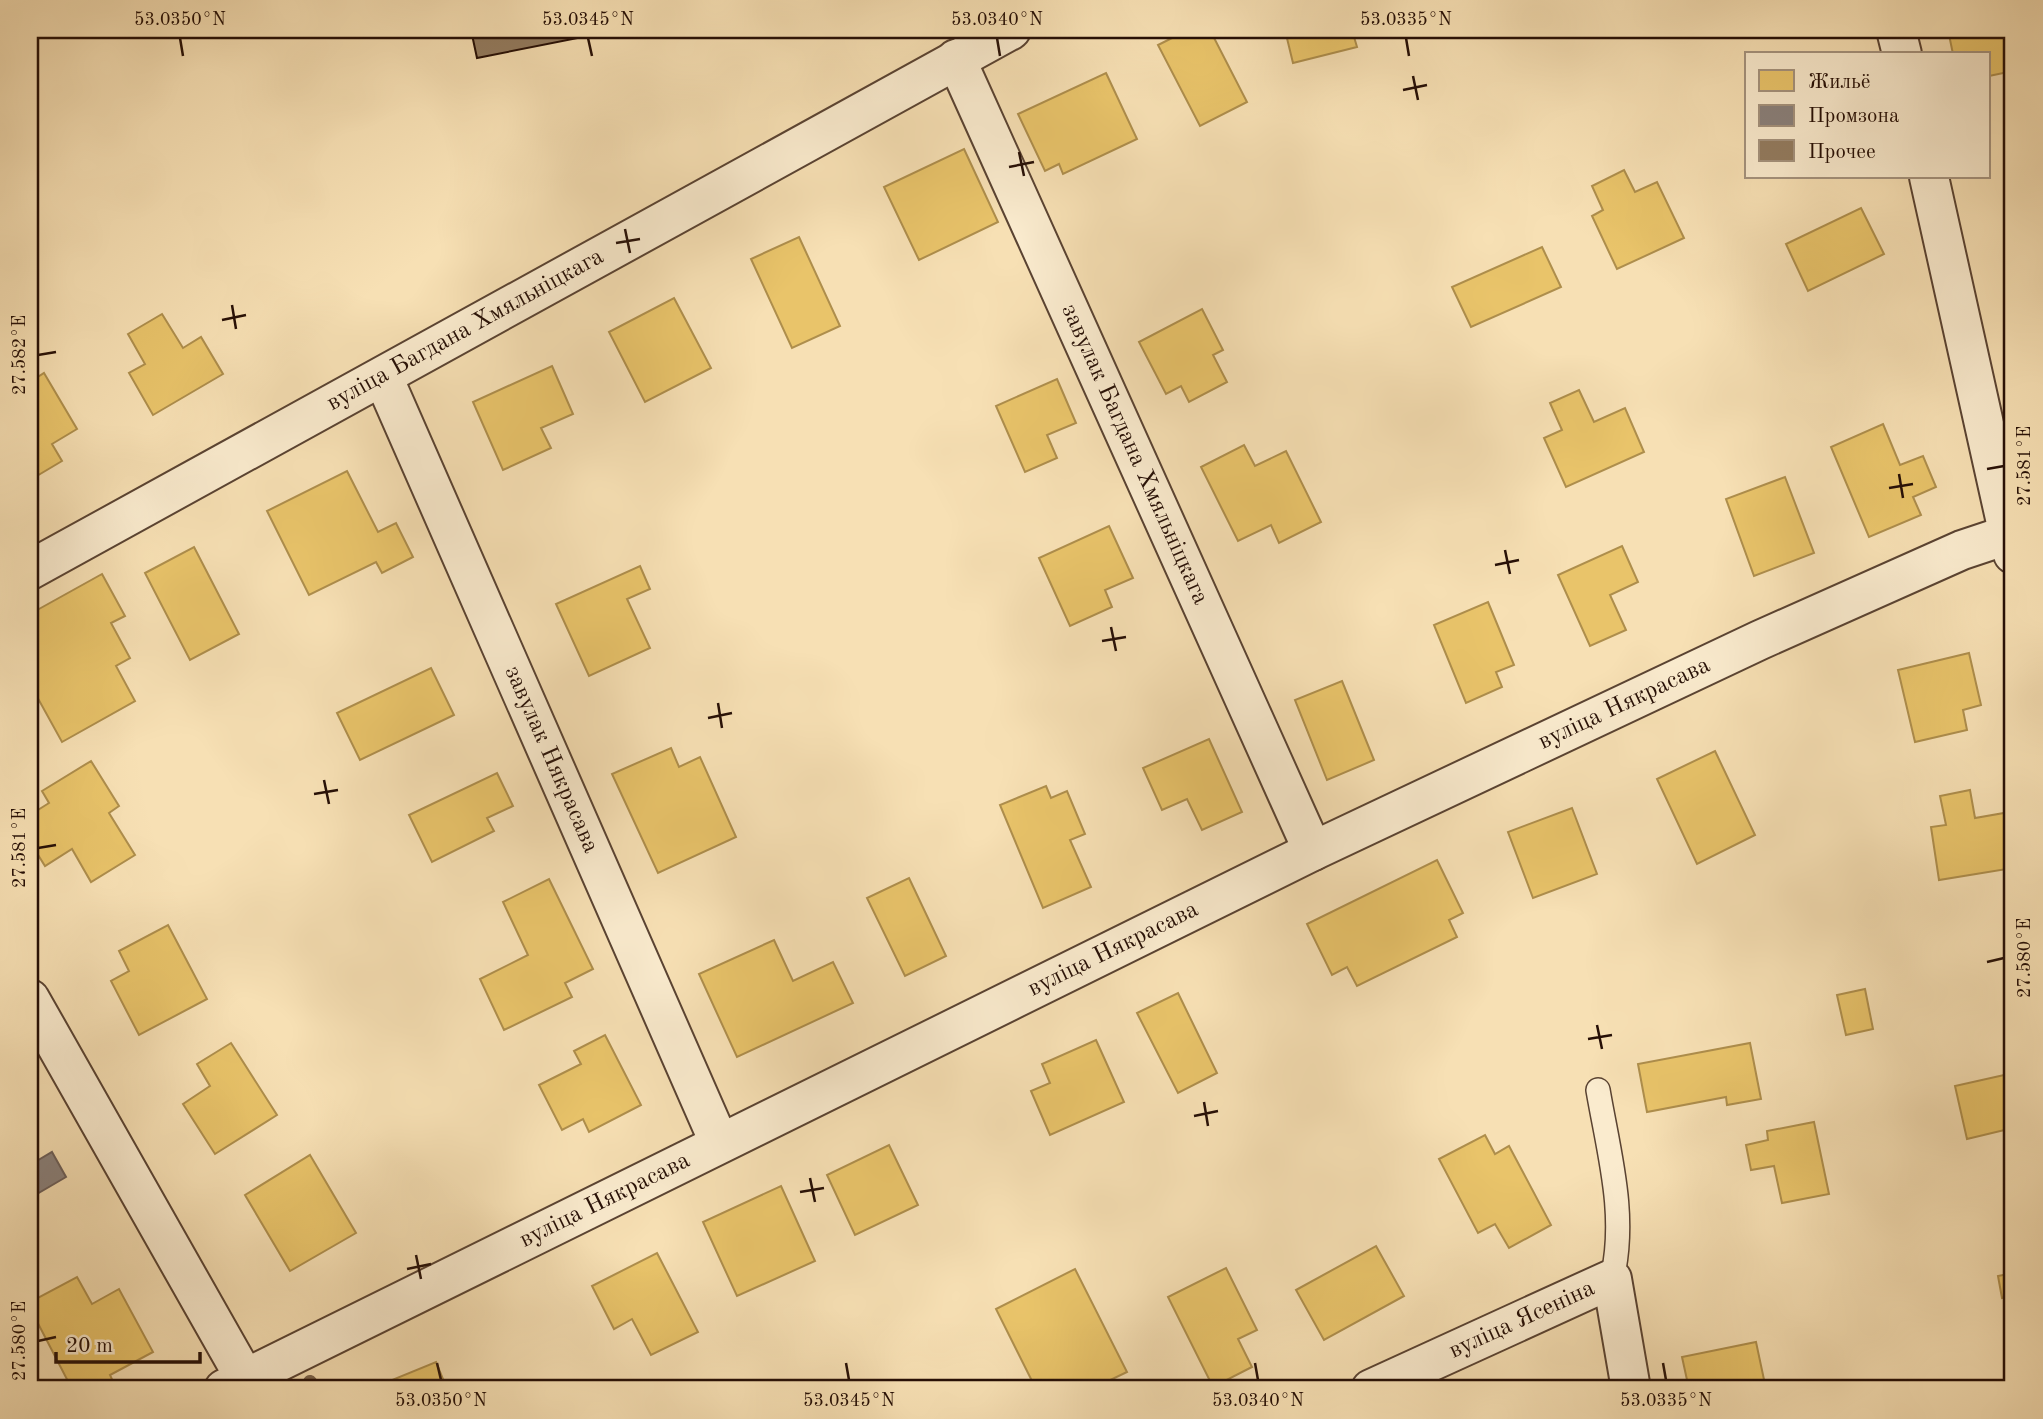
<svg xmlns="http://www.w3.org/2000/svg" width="2043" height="1419" font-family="'Old Standard TT',serif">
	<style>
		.homes { fill: #e9c46a; stroke: #ae8e4c; stroke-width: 2 }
		.industry { fill: #8a817c; stroke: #6c5f59; stroke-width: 2 }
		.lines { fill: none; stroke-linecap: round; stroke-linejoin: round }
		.stream { stroke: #79624b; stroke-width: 14 }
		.building { fill: #937c60; stroke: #260f06; stroke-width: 2 }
		.service-casing { stroke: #5a4332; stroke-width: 26 }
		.minor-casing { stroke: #5a4332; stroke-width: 42 }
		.tertiary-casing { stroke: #5a4332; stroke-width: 42 }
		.service { stroke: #faebce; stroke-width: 23 }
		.minor { stroke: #faebce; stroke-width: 38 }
		.tertiary { stroke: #faebce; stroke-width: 38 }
		.ticks { fill: none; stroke: #260f06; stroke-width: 2.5 }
		.labels { text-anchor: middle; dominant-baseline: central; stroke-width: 7; stroke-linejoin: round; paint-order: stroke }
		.street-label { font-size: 24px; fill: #260f06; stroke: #faebce }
		.neatline { fill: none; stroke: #260f06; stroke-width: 2.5 }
		.ticks-label { font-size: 18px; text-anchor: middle; fill: #260f06 }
	</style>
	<rect width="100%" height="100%" fill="#f7e0b4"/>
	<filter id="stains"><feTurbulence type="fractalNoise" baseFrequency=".00286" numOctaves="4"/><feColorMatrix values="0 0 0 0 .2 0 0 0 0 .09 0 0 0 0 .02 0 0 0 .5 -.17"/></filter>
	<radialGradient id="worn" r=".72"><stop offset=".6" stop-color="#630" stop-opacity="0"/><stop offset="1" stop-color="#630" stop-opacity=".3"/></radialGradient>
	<g class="homes">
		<polygon points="1188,30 1210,30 1247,102 1200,126 1158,45"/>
		<polygon points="1285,30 1352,30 1357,47 1293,63"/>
		<polygon points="1948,30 2007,30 2013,71 1989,76 1989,54 1953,54"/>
		<polygon points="1106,73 1137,139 1063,174 1059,164 1045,171 1018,114"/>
		<polygon points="964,149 998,222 919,260 884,187"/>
		<polygon points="1624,170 1635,192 1657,182 1684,238 1617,269 1592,216 1603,210 1592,186"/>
		<polygon points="1861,208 1884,254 1808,291 1786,244"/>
		<polygon points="799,237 840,326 792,348 751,259"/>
		<polygon points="1542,247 1561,287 1471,327 1452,287"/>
		<polygon points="674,298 711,368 645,402 609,332"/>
		<polygon points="1202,309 1223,350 1213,355 1227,382 1189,402 1181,386 1166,394 1139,342"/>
		<polygon points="162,314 183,348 201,337 223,374 153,415 129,373 145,364 128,334"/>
		<polygon points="552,366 573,414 541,428 551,448 503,470 473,402"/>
		<polygon points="44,373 77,429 52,444 62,461 30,480 30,382"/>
		<polygon points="1057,379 1076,423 1047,435 1057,458 1025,472 996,406"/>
		<polygon points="1579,390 1594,422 1625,408 1644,452 1566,487 1544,438 1562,430 1550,403"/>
		<polygon points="1883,424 1900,465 1923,456 1936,487 1913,497 1921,515 1869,537 1831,447"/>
		<polygon points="1244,445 1255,466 1286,451 1321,522 1279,543 1271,525 1238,541 1201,467"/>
		<polygon points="347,471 378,532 396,523 413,557 382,573 376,562 309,595 267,511"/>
		<polygon points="1785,477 1814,553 1754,576 1726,499"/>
		<polygon points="1109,526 1133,578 1105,590 1112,607 1070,626 1039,558"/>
		<polygon points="1622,546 1638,582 1610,595 1626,630 1590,646 1558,575"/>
		<polygon points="194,547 239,634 190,660 145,573"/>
		<polygon points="640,566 650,589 627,599 650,648 589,676 556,604"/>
		<polygon points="102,574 125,616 111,623 130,658 116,666 135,701 62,742 30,684 30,614"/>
		<polygon points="1488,602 1514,665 1496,672 1502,687 1466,703 1434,625"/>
		<polygon points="1969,653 1981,705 1963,710 1967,730 1915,742 1898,670"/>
		<polygon points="431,668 454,715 360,760 337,713"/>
		<polygon points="1342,681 1374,760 1327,780 1295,700"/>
		<polygon points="1209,739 1242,812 1202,830 1187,799 1162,810 1143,768"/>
		<polygon points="671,748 679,767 700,757 736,837 658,873 612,774"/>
		<polygon points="1715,751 1755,835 1697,864 1657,779"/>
		<polygon points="91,761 119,806 109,813 135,855 91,882 72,849 45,866 30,842 30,815 49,803 42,791"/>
		<polygon points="497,773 513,806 487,818 494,831 432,862 409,815"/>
		<polygon points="1046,786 1051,798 1067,791 1085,834 1070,840 1091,887 1043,908 1000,805"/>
		<polygon points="1970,790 1975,818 2004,813 2013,868 1939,880 1931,827 1946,825 1940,796"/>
		<polygon points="1572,808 1597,874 1533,898 1508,832"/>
		<polygon points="1437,860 1463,913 1449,920 1457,937 1357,986 1347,967 1332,975 1307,924"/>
		<polygon points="909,878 946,956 905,976 867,898"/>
		<polygon points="549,879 593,969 565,983 572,997 504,1030 480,979 528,955 503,902"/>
		<polygon points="168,925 207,999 139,1035 111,981 129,971 119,951"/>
		<polygon points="774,940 793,981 833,962 853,1003 737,1057 699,974"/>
		<polygon points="1865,989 1873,1029 1846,1035 1837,995"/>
		<polygon points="1178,993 1217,1073 1178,1093 1137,1013"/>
		<polygon points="605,1035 641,1105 589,1132 583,1119 562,1130 539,1085 581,1064 574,1051"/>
		<polygon points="1096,1040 1124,1102 1050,1135 1031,1091 1050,1083 1042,1064"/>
		<polygon points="231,1043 277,1115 215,1154 183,1104 210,1086 197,1064"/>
		<polygon points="1750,1043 1761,1099 1727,1105 1726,1097 1647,1112 1638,1064"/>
		<polygon points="2013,1073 2013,1128 1967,1139 1955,1086"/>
		<polygon points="1814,1122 1829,1194 1782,1203 1774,1166 1751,1170 1746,1145 1768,1140 1767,1131"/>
		<polygon points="1485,1135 1495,1154 1509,1146 1551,1225 1509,1248 1495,1224 1478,1233 1439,1159"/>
		<polygon points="889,1145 918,1205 855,1235 827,1175"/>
		<polygon points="310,1155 356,1233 290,1271 245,1195"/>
		<polygon points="781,1186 815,1261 737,1296 703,1222"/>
		<polygon points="2013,1231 2013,1265 2007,1232"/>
		<polygon points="1376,1246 1404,1296 1324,1340 1296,1290"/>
		<polygon points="657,1253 698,1332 651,1355 632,1319 614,1329 592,1286"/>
		<polygon points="1226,1268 1257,1330 1238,1339 1252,1367 1213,1387 1168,1297"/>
		<polygon points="1075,1269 1127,1372 1104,1383 1107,1389 1036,1389 996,1309"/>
		<polygon points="2013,1273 2013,1296 2002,1298 1998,1276"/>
		<polygon points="77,1277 92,1304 119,1289 153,1352 110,1375 115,1386 108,1389 72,1389 30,1308 30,1302"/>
		<polygon points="1756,1342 1766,1389 1689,1389 1682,1357"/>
		<polygon points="2013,1355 2013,1383 2007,1356"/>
		<polygon points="436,1362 447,1389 395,1389 392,1380"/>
		<polygon points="465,1383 468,1389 448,1389"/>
	</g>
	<polygon class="industry" points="52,1152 66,1177 30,1198 30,1165"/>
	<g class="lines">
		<polyline class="stream" points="310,1382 315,1389"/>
	</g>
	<polygon class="building" points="471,30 618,30 477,58"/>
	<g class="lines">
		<defs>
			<path id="service" d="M1598 1090C1609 1154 1627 1215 1612 1279"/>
			<g id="minor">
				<polyline points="1896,30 1902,54"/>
				<path id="s1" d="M956 59 1313 851"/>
				<polyline points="1929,177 2013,554"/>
				<path id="s2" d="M383 377 719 1142"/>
				<polyline points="30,999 251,1389"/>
				<path id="s3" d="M224 1389 1313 851 1760 640 1962 550 2013 533"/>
				<path id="s4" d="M1371 1389 1612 1279 1631 1389"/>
			</g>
			<g id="tertiary">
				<path id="s5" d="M30 570 1011 30"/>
			</g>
		</defs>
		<use href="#service" class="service-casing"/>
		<use href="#minor" class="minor-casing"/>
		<use href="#tertiary" class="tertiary-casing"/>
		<use href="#service" class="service"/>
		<use href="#minor" class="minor"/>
		<use href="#tertiary" class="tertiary"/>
	</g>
	<path class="ticks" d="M180 38 183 56M588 38 592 56M997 38 1000 56M1406 38 1409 56M1413 76 1418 100M1403 90 1427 85M1019 152 1024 176M1009 167 1034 162M625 229 630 253M616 243 640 239M232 305 236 329M222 320 246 315M38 355 56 352M1987 469 2004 466M1899 474 1903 498M1889 488 1913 484M1505 550 1510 574M1495 565 1519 560M1111 627 1116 651M1102 641 1126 637M718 703 722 728M708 718 732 713M324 780 329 804M314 794 338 790M38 848 56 845M1987 962 2004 958M1597 1025 1602 1049M1588 1039 1612 1035M1204 1102 1208 1126M1194 1116 1218 1111M810 1178 815 1202M800 1192 824 1188M416 1255 421 1279M407 1269 431 1264M38 1341 56 1337M437 1363 441 1380M846 1363 849 1380M1255 1363 1258 1380M1663 1363 1666 1380"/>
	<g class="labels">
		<g class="street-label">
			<text stroke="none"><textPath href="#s5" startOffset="497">вуліца Багдана Хмяльніцкага</textPath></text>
			<text stroke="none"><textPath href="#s1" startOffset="434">завулак Багдана Хмяльніцкага</textPath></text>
			<text stroke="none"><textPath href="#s3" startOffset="1559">вуліца Някрасава</textPath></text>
			<text stroke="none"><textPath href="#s2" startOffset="418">завулак Някрасава</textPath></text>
			<text stroke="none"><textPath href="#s3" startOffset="992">вуліца Някрасава</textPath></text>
			<text stroke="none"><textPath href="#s3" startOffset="425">вуліца Някрасава</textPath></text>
			<text stroke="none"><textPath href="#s4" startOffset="166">вуліца Ясеніна</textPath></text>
		</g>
	</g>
	<rect width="2043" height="1419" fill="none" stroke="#f7e0b4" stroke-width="77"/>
	<rect x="1745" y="52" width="245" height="126" fill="#faebce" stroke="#a5937e" stroke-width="2"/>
	<rect x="1759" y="70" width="35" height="21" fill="#e9c46a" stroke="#a5937e" stroke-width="2"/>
	<text x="1808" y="88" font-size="21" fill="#260f06">Жильё</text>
	<rect x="1759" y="105" width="35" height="21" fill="#8a817c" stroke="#a5937e" stroke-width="2"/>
	<text x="1808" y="122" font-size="21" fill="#260f06">Промзона</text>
	<rect x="1759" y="140" width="35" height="21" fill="#937c60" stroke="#a5937e" stroke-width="2"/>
	<text x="1808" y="158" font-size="21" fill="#260f06">Прочее</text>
	<path d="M56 1352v10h144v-10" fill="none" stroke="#260f06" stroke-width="3.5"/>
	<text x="66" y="1352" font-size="21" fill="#260f06" stroke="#faebce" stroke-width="5" paint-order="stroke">20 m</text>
	<rect x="38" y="38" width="1966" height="1342" class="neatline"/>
	<g class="ticks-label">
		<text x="180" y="25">53.0350°N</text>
		<text x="588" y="25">53.0345°N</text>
		<text x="997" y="25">53.0340°N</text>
		<text x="1406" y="25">53.0335°N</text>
		<text transform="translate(19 355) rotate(-90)" y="6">27.582°E</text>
		<text transform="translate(2024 466) rotate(-90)" y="6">27.581°E</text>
		<text transform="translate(19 848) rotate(-90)" y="6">27.581°E</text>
		<text transform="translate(2024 958) rotate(-90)" y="6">27.580°E</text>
		<text transform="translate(19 1341) rotate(-90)" y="6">27.580°E</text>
		<text x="441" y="1406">53.0350°N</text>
		<text x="849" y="1406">53.0345°N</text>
		<text x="1258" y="1406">53.0340°N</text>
		<text x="1666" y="1406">53.0335°N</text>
	</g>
	<rect width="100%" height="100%" filter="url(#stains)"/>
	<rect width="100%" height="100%" fill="url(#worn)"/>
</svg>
